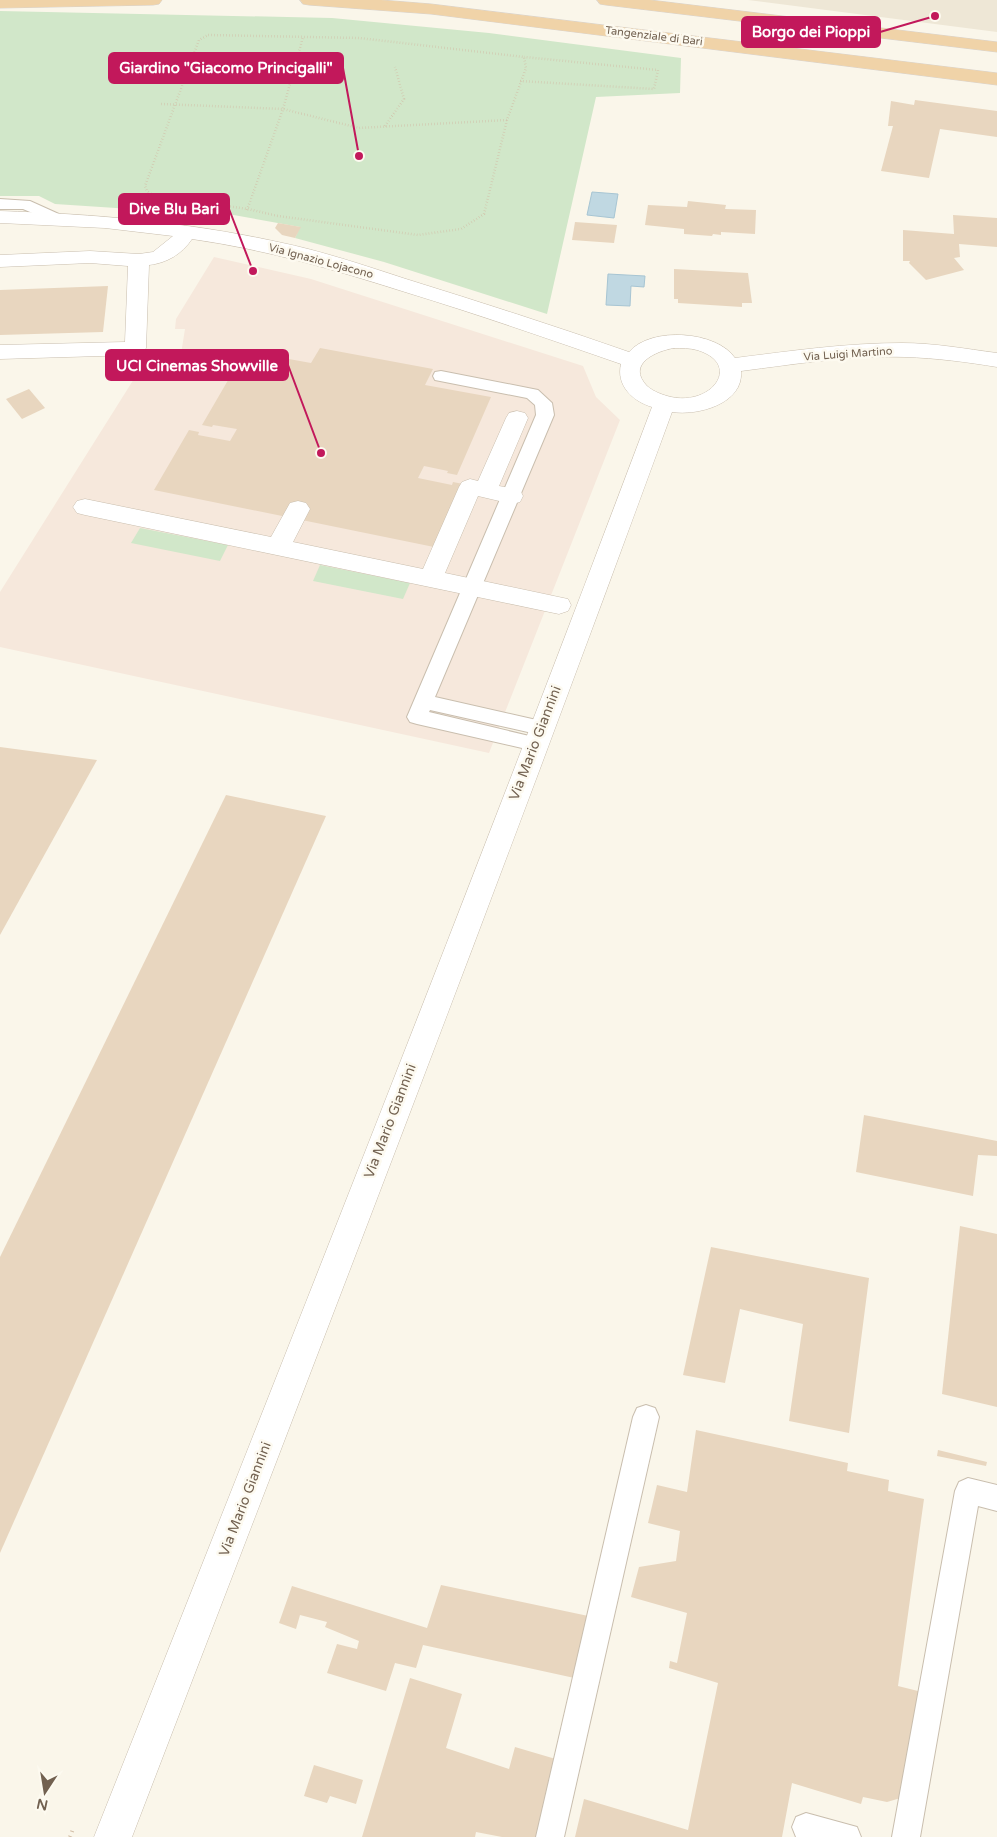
<svg xmlns="http://www.w3.org/2000/svg" width="997" height="1837" font-family="'Varela Round',sans-serif">
	<style>
		.residential { fill: #eee7d6 }
		.commercial { fill: #f6e8dc }
		.green { fill: #d1e7c9 }
		.water { fill: #c0d8e2; stroke: #a7c5d3 }
		.building { fill: #e8d6bf }
		.lines { fill: none; stroke-linecap: round; stroke-linejoin: round }
		.service-casing { stroke: #c9beae; stroke-width: 2 }
		.pedestrian-casing { stroke: #c9beae; stroke-width: 1 }
		.minor-casing { stroke: #c9beae; stroke-width: 1 }
		.trunk-casing { stroke: #d8d3ce; stroke-width: 1 }
		.path-far1 { stroke: #d2bea7; stroke-width: 2.5; stroke-dasharray: 0.5 2.5; stroke-linecap: butt }
		.path { stroke: #d2bea7; stroke-width: 4; stroke-dasharray: 1 4.5; stroke-linecap: butt }
		.service { fill: #fff; fill-rule: evenodd }
		.pedestrian { fill: #fff; fill-rule: evenodd }
		.minor { fill: #fff; fill-rule: evenodd }
		.trunk { fill: #f0d3a8; fill-rule: evenodd }
		.labels { text-anchor: middle; dominant-baseline: central; stroke-width: 5; stroke-linejoin: round; paint-order: stroke }
		.far-street-label { font-size: 11px; fill: #726150; stroke: #fdfaf0 }
		.street-label { font-size: 14px; fill: #726150; stroke: #fdfaf0 }
		.leader { fill: none; stroke: #c2185b; stroke-width: 2 }
		.callout-dot { fill: #c2185b; stroke: #fdfaf0; stroke-width: 2 }
		.callout { fill: #c2185b; stroke: #c2185b; stroke-width: 2 }
		.callout-label { font-size: 15px; text-anchor: middle; font-weight: bold; fill: #fff }
	</style>
	<rect width="100%" height="100%" fill="#faf6ea"/>
	<polygon class="residential" points="748,0 997,0 997,32"/>
	<polygon class="commercial" points="214,257 311,279 583,366 596,397 620,420 489,753 0,647 0,592 149,355 181,354 185,329 175,329 176,319"/>
	<g class="green">
		<polygon points="0,11 332,18 489,33 681,58 680,93 596,97 547,314 384,262 295,238 300,227 200,209 194,218 116,208 55,204 39,196 0,196"/>
		<polygon points="140,528 228,545 220,561 131,543"/>
		<polygon points="320,565 410,583 403,599 313,581"/>
	</g>
	<g class="water">
		<polygon points="592,192 618,194 614,218 587,215"/>
		<polygon points="608,274 645,276 644,287 631,286 630,306 606,305"/>
	</g>
	<g class="building">
		<polygon points="915,100 997,111 997,137 940,129 929,178 881,171 893,126 888,126 891,101 914,105"/>
		<polygon points="688,201 726,205 725,209 756,210 755,234 721,232 721,235 713,234 712,236 684,234 684,229 645,225 648,205 687,207"/>
		<polygon points="953,215 997,218 997,247 959,244 960,257 954,258 964,270 926,280 909,263 910,261 903,261 903,230 954,234"/>
		<polygon points="575,222 617,225 614,243 572,240"/>
		<polygon points="278,223 301,227 295,238 282,235 275,228"/>
		<polygon points="674,269 748,273 752,303 742,303 742,307 678,303 678,299 674,299"/>
		<polygon points="108,286 103,332 0,335 0,290"/>
		<polygon points="320,348 433,369 425,385 491,397 457,475 447,473 448,471 424,466 418,478 452,485 453,482 463,484 434,547 154,490 189,430 199,432 198,435 230,441 237,429 213,425 212,427 202,425 245,351 311,363"/>
		<polygon points="29,389 45,408 22,419 6,399"/>
		<polygon points="0,747 97,760 0,935"/>
		<polygon points="226,795 326,816 0,1553 0,1257"/>
		<polygon points="864,1115 997,1141 997,1156 978,1155 973,1196 856,1172"/>
		<polygon points="960,1226 997,1234 997,1407 942,1394"/>
		<polygon points="711,1247 869,1278 849,1433 789,1421 803,1324 740,1309 725,1383 683,1375"/>
		<polygon points="696,1430 848,1463 847,1471 889,1480 888,1491 924,1499 898,1686 918,1691 925,1701 904,1797 887,1802 863,1797 861,1804 792,1783 782,1837 575,1837 584,1799 688,1830 718,1683 669,1668 670,1661 677,1663 687,1613 631,1597 639,1567 676,1561 680,1531 648,1523 657,1485 687,1492"/>
		<polygon points="938,1450 987,1462 986,1466 937,1456"/>
		<polygon points="441,1585 593,1617 579,1679 423,1645 416,1668 395,1663 386,1691 327,1673 337,1644 357,1649 359,1641 325,1627 327,1622 300,1615 296,1629 279,1623 292,1586 427,1628"/>
		<polygon points="410,1678 462,1694 446,1748 509,1769 515,1747 559,1760 541,1837 502,1837 476,1832 475,1837 362,1837"/>
		<polygon points="314,1765 363,1780 356,1804 330,1796 327,1803 304,1796"/>
	</g>
	<g class="lines">
		<defs>
			<g id="service">
				<polygon points="0,199 30,201 61,215 64,218 61,221 56,223 23,209 0,209"/>
				<polygon points="441,371 538,390 552,403 554,415 435,697 541,721 548,723 551,728 548,733 541,735 430,710 429,712 542,739 545,744 542,749 535,751 417,724 410,722 407,717 536,415 535,405 527,398 435,380 433,376 435,372"/>
				<polygon points="646,1405 655,1408 659,1417 564,1837 536,1837 633,1417 637,1408"/>
				<polygon points="968,1478 997,1485 997,1511 978,1506 920,1837 892,1837 955,1491 959,1482"/>
				<polygon points="806,1813 857,1827 861,1837 796,1837 792,1827 796,1817"/>
			</g>
			<polygon id="pedestrian" points="517,411 525,413 528,418 499,486 520,490 523,496 520,502 512,504 478,496 445,573 568,599 571,605 568,611 559,614 85,515 77,513 73,507 77,501 85,499 271,537 290,503 298,501 306,503 310,509 293,542 423,569 459,487 462,482 470,479 478,481 506,418 509,413"/>
			<path id="minor" d="M0 211C94 214 187 222 278 242 322 251 363 265 406 279 480 302 555 326 629 352 651 326 717 331 735 358 791 351 846 343 902 343 934 343 966 349 997 353V367C967 362 936 358 905 357 850 355 796 364 741 371 744 404 697 416 672 412 498 889 314 1363 132 1837H94C283 1361 472 886 652 407 632 401 616 385 621 364 549 339 477 314 405 292 332 269 268 250 192 239 182 254 167 263 149 265L146 348 143 353 135 355 0 359V345L125 342 128 266 90 263 0 267V255L90 251 139 254 153 252 173 236 105 228 0 223ZM674 348C681 348 690 348 697 350 743 364 712 406 671 397 663 395 654 392 647 386 626 364 656 351 674 348Z"/>
			<g id="trunk">
				<polygon points="0,0 162,0 159,4 153,5 0,8"/>
				<polygon points="300,0 381,0 431,4 997,73 997,85 431,14 309,5 303,4"/>
				<polygon points="597,0 650,0 997,42 997,52 606,5 600,4"/>
			</g>
		</defs>
		<use href="#service" class="service-casing"/>
		<use href="#pedestrian" class="pedestrian-casing"/>
		<use href="#minor" class="minor-casing"/>
		<use href="#trunk" class="trunk-casing"/>
		<g class="path-far1">
			<polygon points="208,35 359,38 524,57 526,68 507,120 484,214 461,229 418,235 278,216 248,209 154,196 147,191 145,186 199,40"/>
			<polyline points="520,81 654,89 658,70 524,57"/>
			<polyline points="161,104 283,109 359,128 507,120"/>
			<polyline points="385,126 404,99 395,67"/>
			<polyline points="247,210 283,109 303,37"/>
		</g>
		<polyline class="path" points="70,1837 73,1829"/>
		<use href="#service" class="service"/>
		<use href="#pedestrian" class="pedestrian"/>
		<use href="#minor" class="minor"/>
		<use href="#trunk" class="trunk"/>
	</g>
	<g class="labels">
		<g class="far-street-label">
			<text transform="translate(654 36) rotate(7)">Tangenziale di Bari</text>
			<text transform="translate(321 261) rotate(15)">Via Ignazio Lojacono</text>
			<text transform="translate(848 354) rotate(-4)">Via Luigi Martino</text>
		</g>
		<g class="street-label">
			<text transform="translate(535 743) rotate(-69)">Via Mario Giannini</text>
			<text transform="translate(390 1121) rotate(-69)">Via Mario Giannini</text>
			<text transform="translate(245 1499) rotate(-69)">Via Mario Giannini</text>
		</g>
	</g>
	<path class="leader" d="M935 16L880 32M359 156L343 68M253 271L229 209M321 453L288 365"/>
	<g class="callout-dot">
		<circle cx="935" cy="16" r="5"/>
		<circle cx="359" cy="156" r="5"/>
		<circle cx="253" cy="271" r="5"/>
		<circle cx="321" cy="453" r="5"/>
	</g>
	<g class="callout">
		<rect x="742" y="17" width="138" height="30" rx="5"/>
		<rect x="109" y="53" width="234" height="30" rx="5"/>
		<rect x="119" y="194" width="110" height="30" rx="5"/>
		<rect x="106" y="350" width="182" height="30" rx="5"/>
	</g>
	<g class="callout-label">
		<text x="811" y="37">Borgo dei Pioppi</text>
		<text x="226" y="73">Giardino "Giacomo Princigalli"</text>
		<text x="174" y="214">Dive Blu Bari</text>
		<text x="197" y="371">UCI Cinemas Showville</text>
	</g>
	<g transform="translate(45 1792) rotate(192)" stroke="#fdfaf0" stroke-width="4" paint-order="stroke">
	<path d="M0-4L9 19L0 12L-9 19Z" fill="#726150"/>
	<text y="-8" font-size="14" font-weight="bold" text-anchor="middle" fill="#726150">N</text>
	</g>
</svg>
